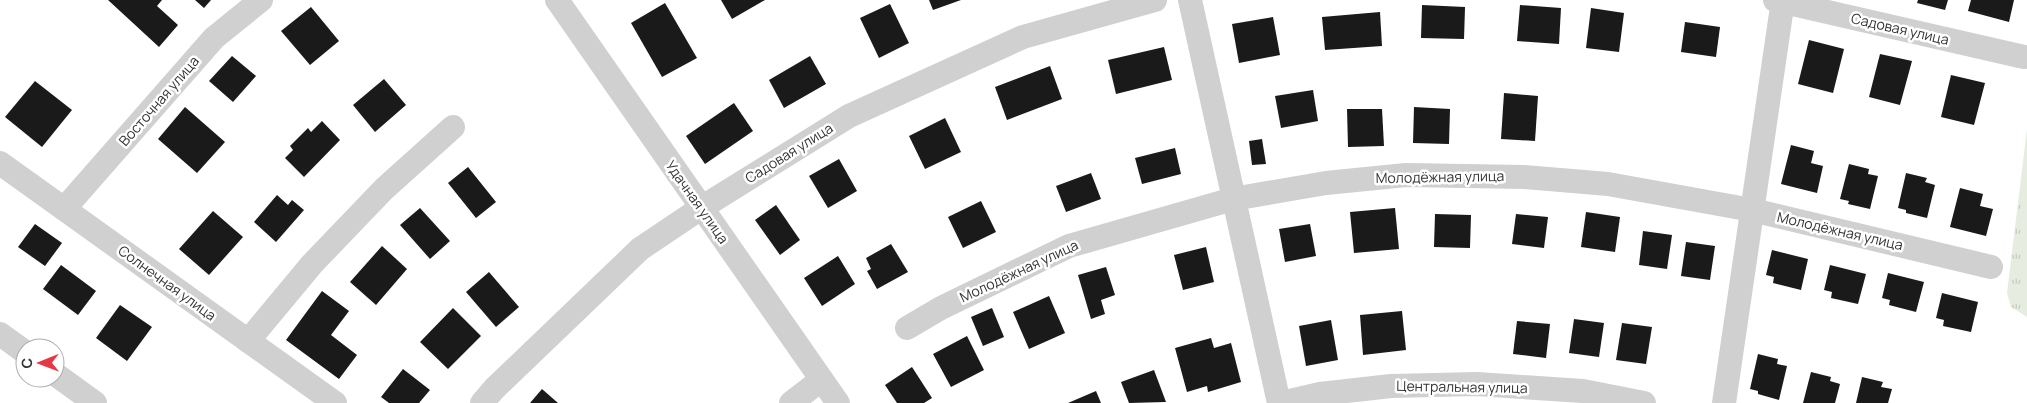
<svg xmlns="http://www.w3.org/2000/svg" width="2027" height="403" font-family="Manrope,sans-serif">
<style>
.grass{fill:url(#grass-tufts)}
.building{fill:#1a1a1a}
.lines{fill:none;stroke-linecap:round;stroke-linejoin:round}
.minor{stroke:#d0d0d0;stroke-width:24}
.labels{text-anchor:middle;stroke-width:5;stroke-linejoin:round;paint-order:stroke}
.street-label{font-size:14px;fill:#333;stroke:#fff}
</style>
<defs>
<pattern id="grass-tufts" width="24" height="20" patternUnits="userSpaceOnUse" patternTransform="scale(1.25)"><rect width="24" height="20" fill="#e6ecdf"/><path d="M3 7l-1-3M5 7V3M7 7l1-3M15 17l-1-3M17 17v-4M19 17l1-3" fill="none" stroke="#c6cbc0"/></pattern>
</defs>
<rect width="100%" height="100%" fill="#fff"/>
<polygon class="grass" points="2027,129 2027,317 2011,307 2007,293"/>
<g class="building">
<polygon points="108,0 162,0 157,6 178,25 159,47"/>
<polygon points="195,0 211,0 204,8"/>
<polygon points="721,0 765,0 732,19"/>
<polygon points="929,0 961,0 933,10"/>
<polygon points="1918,0 1948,0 1945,10 1917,3"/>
<polygon points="1971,0 2014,0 2009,22 1968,11"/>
<polygon points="665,3 697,58 662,77 631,23"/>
<polygon points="890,4 909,43 879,58 860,18"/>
<polygon points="1422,5 1465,7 1464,39 1421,38"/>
<polygon points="1520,5 1561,8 1559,44 1517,41"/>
<polygon points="311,7 339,41 310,65 281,31"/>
<polygon points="1591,8 1624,13 1619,52 1586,48"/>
<polygon points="1380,12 1382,46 1325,50 1322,17"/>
<polygon points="1273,17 1280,55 1239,63 1232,24"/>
<polygon points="1685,22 1720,27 1716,57 1681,52"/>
<polygon points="1809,40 1844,49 1833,93 1798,84"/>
<polygon points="1164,47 1172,80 1116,94 1108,60"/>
<polygon points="1880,54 1912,61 1900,105 1869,97"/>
<polygon points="232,56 256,76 233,102 209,81"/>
<polygon points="810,56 826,84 784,108 769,80"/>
<polygon points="1050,66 1062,99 1007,120 995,87"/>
<polygon points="1951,75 1985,83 1974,125 1941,117"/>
<polygon points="384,79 406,105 375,132 353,105"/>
<polygon points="35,81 72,110 42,147 5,117"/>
<polygon points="1313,90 1318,121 1281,128 1275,96"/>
<polygon points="1504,93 1538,96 1535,141 1501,139"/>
<polygon points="734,103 753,131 705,164 686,136"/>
<polygon points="185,107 225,142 197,173 158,139"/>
<polygon points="1414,107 1450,109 1449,144 1413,143"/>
<polygon points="1347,109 1382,109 1384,146 1348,147"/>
<polygon points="945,118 961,152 925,169 909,136"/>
<polygon points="322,121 340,140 304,177 285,158 293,150 290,146 308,128 311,132"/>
<polygon points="1262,139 1266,164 1252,165 1249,141"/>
<polygon points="1791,145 1814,151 1811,163 1823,166 1817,193 1781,184"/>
<polygon points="1175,148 1181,174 1142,184 1135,158"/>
<polygon points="839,159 857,191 828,208 809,176"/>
<polygon points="1849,164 1869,169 1868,174 1878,176 1870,209 1848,204 1849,201 1840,199"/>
<polygon points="468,167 496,202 476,218 448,183"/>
<polygon points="1091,173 1101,199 1066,212 1056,186"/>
<polygon points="1906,173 1927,178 1925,182 1935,185 1927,218 1906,213 1906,210 1898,208"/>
<polygon points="1960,188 1983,194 1980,206 1993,209 1986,236 1950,227"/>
<polygon points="277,195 288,205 292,200 304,210 276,242 254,222"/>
<polygon points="981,201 996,232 963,248 948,217"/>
<polygon points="776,205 800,240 780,255 755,220"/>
<polygon points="420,208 450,241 430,259 400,225"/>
<polygon points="1395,208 1399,249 1354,253 1350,212"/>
<polygon points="213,211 243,237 209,275 179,249"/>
<polygon points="1586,212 1620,217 1615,252 1581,247"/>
<polygon points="1435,214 1471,215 1470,248 1434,247"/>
<polygon points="1516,214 1548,217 1544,248 1512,244"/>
<polygon points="35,224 62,243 45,266 18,247"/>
<polygon points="1310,224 1316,256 1285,262 1279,229"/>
<polygon points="1643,231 1672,235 1667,269 1639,265"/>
<polygon points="1686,242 1715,246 1710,280 1681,276"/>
<polygon points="891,244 908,272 877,289 867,271 871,269 866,258"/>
<polygon points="382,246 407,269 376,305 350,282"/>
<polygon points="1206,247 1214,282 1183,290 1174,255"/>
<polygon points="1772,250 1808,259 1801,290 1773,283 1774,277 1766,275"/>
<polygon points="838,256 855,284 822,306 804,278"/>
<polygon points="61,265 96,291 78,315 43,289"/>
<polygon points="1830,265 1866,274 1858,304 1831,298 1832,292 1824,290"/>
<polygon points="1106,267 1115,295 1101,300 1105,314 1091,319 1078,275"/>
<polygon points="489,272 519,307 496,327 466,292"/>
<polygon points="1888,273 1924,282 1916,312 1889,305 1890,300 1882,298"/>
<polygon points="322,291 349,311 331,335 357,355 339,379 286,340"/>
<polygon points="1942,293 1978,302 1971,332 1943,326 1944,320 1936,318"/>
<polygon points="1049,296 1065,333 1029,349 1013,312"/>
<polygon points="120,305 152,327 127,361 96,338"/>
<polygon points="453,308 481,336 448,369 420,342"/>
<polygon points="992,308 1004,337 983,346 971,317"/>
<polygon points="1402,311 1406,350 1363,355 1360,315"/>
<polygon points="1574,319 1604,323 1599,357 1569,353"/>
<polygon points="1331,320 1338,360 1306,366 1299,326"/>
<polygon points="1517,321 1550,324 1546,358 1513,354"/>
<polygon points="1622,323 1652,327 1646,364 1616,360"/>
<polygon points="967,336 984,370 951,387 933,354"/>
<polygon points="1211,338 1214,348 1231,343 1241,382 1208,392 1207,386 1187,392 1175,348"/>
<polygon points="1758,354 1778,359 1777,364 1787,366 1779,400 1758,394 1758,391 1750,389"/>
<polygon points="912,367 932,398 924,403 897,403 885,385"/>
<polygon points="403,369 430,390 419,403 389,403 381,397"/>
<polygon points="1154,370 1166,402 1129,403 1121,382"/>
<polygon points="1811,372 1831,377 1830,381 1840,384 1835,403 1803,403"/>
<polygon points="1862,377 1883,382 1881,387 1892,389 1888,403 1856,403"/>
<polygon points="542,389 558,403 530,403"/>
<polygon points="1096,391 1101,403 1068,403"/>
</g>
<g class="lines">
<g class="minor">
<polyline points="557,0 838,403"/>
<polyline points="1190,0 1279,403"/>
<polyline points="1775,0 2024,57"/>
<polyline points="0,163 335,403"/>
<polyline points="64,209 214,38 261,0"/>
<polyline points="907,328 941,308 1069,246 1233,199 1326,183 1406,175 1524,177 1608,184 1752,210 1991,267"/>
<polyline points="0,334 25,352"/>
<polyline points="248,341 312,264 384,189 453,127"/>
<polyline points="55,374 95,403"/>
<polyline points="482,403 494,389 640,249 701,208 849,116 1023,37 1155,0"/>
<polyline points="791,403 821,380"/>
<polyline points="1281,403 1320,394 1391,386 1477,384 1583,391 1644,403"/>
<polyline points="1724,403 1783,0"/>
</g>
</g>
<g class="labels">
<g class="street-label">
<text transform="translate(1900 29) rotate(13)" y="5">Садовая улица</text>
<text transform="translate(159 101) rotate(-49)" y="5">Восточная улица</text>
<text transform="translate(789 153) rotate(-32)" y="5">Садовая улица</text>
<text transform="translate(1440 177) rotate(-1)" y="5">Молодёжная улица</text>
<text transform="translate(697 202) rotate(55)" y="5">Удачная улица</text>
<text transform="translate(1840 231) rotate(13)" y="5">Молодёжная улица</text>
<text transform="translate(1019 271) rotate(-25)" y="5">Молодёжная улица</text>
<text transform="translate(167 283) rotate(36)" y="5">Солнечная улица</text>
<text transform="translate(1462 387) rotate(1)" y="5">Центральная улица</text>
</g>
</g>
<g transform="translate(40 363) rotate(269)"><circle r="24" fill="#ffffff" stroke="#adadad"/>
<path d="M0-4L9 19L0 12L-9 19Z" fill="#e63946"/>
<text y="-8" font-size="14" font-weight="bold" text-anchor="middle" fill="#333333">С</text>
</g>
</svg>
